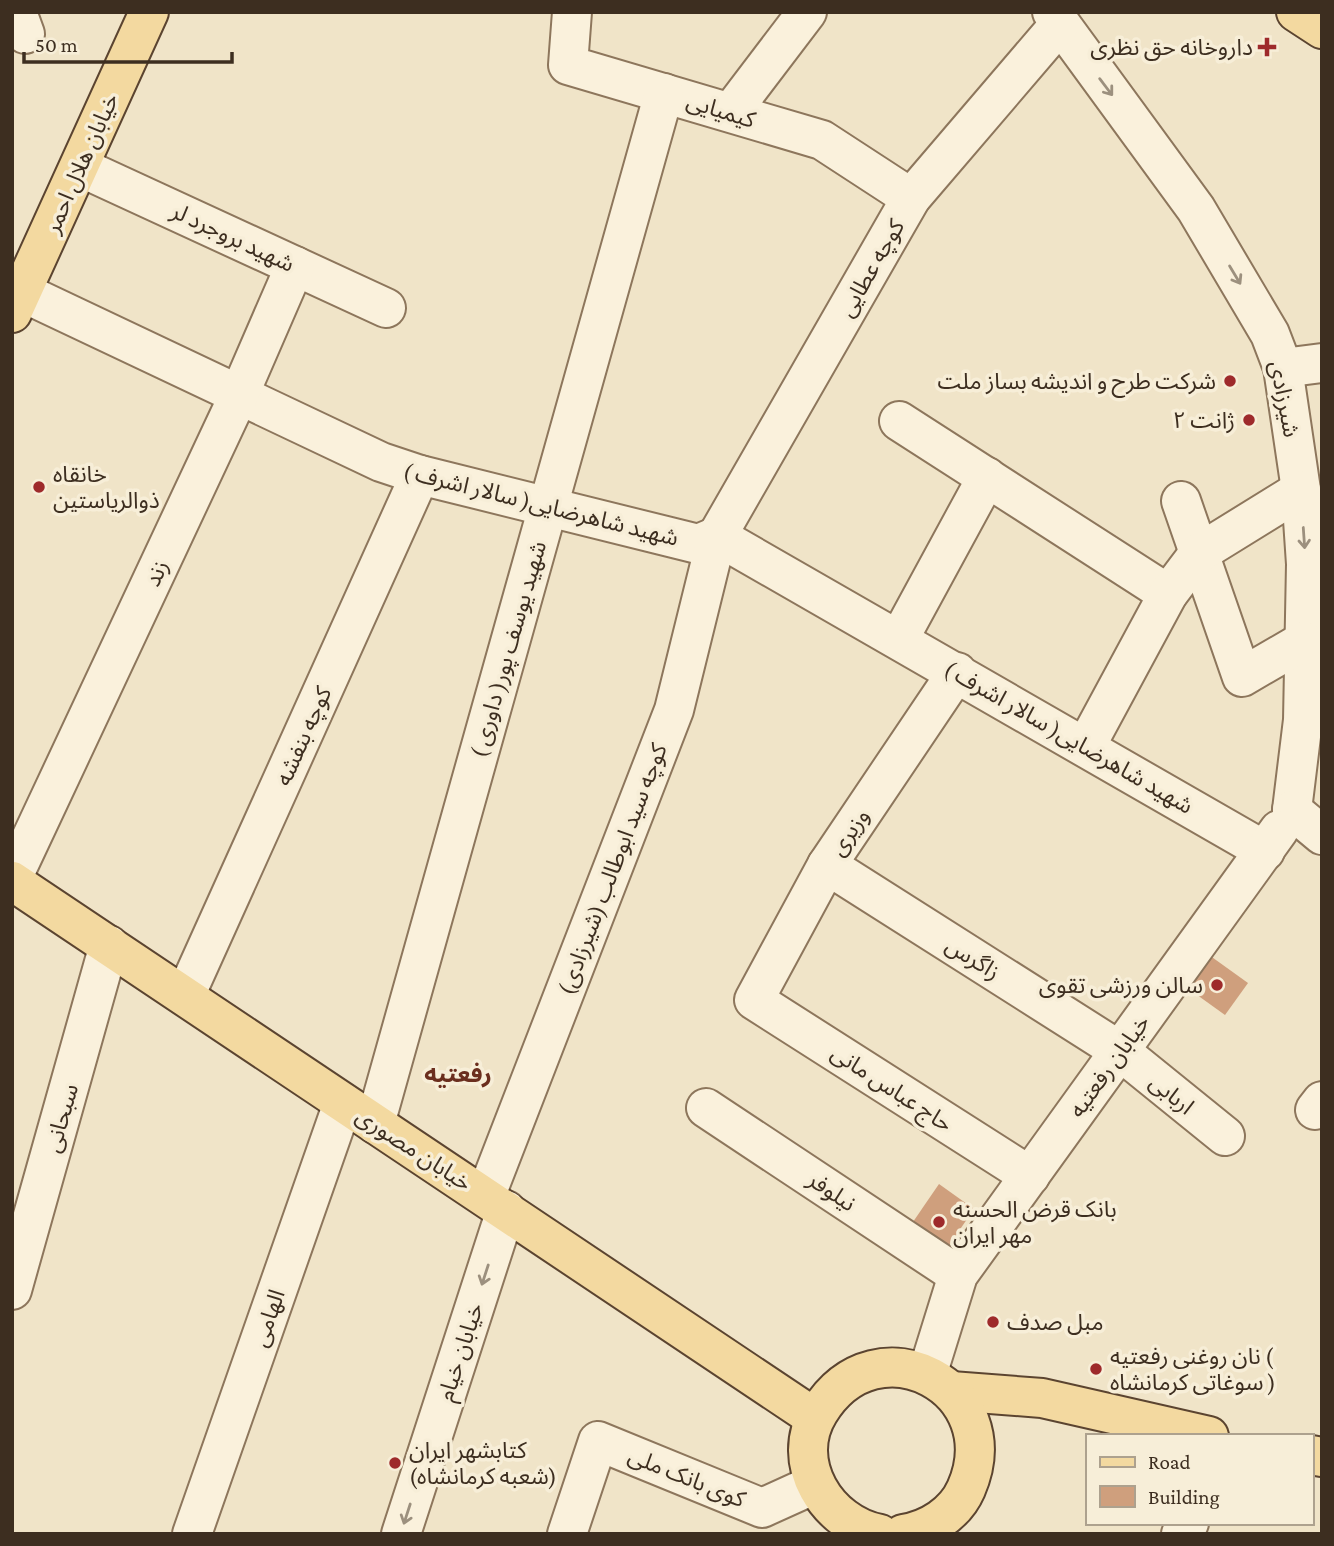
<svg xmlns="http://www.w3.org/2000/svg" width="1334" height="1546" font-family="'Crimson Pro','Noto Sans Arabic',serif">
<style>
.building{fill:#cf9f7d}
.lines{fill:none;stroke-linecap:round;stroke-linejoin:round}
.minor-casing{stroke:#8d765c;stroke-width:42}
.major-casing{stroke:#5b4430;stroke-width:42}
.minor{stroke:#faf1dc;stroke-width:38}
.major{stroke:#f3d9a0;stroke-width:38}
.oneway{stroke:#9c907e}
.poi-dot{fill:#9e2a2b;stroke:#f7eed8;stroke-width:2.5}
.labels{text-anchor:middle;stroke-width:7;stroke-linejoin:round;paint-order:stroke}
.poi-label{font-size:23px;fill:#3d2e20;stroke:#f7eed8;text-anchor:start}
.street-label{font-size:23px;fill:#3d2e20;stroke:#f7eed8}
.neighbourhood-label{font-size:24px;font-weight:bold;fill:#6b2e1e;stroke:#f7eed8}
</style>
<rect width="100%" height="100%" fill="#f0e4c8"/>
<g class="building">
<polygon points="1209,955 1248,983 1225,1015 1186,987"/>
<polygon points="939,1184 974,1209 939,1260 904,1235"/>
</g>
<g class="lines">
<defs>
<g id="minor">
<polyline points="17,12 25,34"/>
<polyline points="572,12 568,65 822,140 911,198"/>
<polyline points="1052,12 1196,209 1270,334 1283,368 1301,490 1306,564 1303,720 1292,810"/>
<polyline points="731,112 807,12"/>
<polyline points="80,167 386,308"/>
<polyline points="22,292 381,462 420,475 698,544 717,536 1265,851"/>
<polyline points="1283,368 1322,363"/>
<polyline points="899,421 1168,594"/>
<polyline points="1181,501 1242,677 1304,641"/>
<polyline points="899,639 987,477"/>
<polyline points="957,672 827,865 754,1000 1030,1176"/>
<polyline points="1086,746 1168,594 1199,553 1301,490"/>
<polyline points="1292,810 1322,835"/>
<polyline points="827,865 1120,1051 1225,1136"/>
<polyline points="12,879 239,395 295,266"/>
<polyline points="185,996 420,475"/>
<polyline points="706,1108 958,1275"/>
<polyline points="1315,1110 1322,1101"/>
<polyline points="375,1124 664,93"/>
<polyline points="486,1195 674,710 717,536 911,198 1059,25"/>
<polyline points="12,1290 109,945"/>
<polyline points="927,1375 958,1275 1279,830"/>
<polyline points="192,1534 343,1103"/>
<polyline points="401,1534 506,1210"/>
<polyline points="567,1534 598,1441 762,1508 815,1484"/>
<polyline points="1181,1534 1189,1523"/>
</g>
<g id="major">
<polyline points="1296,12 1322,29"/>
<polyline points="12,313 149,12"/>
<polyline points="12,881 815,1418"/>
<polyline points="951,1391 1042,1398 1209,1436"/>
<polyline points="1311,1455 1322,1457"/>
<path d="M880,1534C827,1524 788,1462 819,1412C877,1317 1010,1389 966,1489C955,1514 929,1530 903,1534"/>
</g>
</defs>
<use href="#minor" class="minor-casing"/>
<use href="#major" class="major-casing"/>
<use href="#minor" class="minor"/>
<use href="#major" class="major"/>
</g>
<defs><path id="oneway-shaft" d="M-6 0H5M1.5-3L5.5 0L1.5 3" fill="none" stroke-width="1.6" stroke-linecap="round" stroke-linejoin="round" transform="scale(1.75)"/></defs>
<g class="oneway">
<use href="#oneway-shaft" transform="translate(1106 87) rotate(53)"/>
<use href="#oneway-shaft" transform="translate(1235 275) rotate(59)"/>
<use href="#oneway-shaft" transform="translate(1304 538) rotate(86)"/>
<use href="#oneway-shaft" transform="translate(485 1275) rotate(108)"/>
<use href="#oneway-shaft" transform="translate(407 1514) rotate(108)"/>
</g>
<g class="poi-dot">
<path d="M1263.5 36.5h7v7h7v7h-7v7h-7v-7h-7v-7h7z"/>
<circle cx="1230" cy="381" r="7"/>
<circle cx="1249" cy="420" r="7"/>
<circle cx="39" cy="487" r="7"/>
<circle cx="1217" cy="985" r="7"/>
<circle cx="939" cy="1222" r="7"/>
<circle cx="993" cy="1322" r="7"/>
<circle cx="1096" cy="1369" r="7"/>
<circle cx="395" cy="1463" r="7"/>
</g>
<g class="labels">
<g class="poi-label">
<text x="1253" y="55" text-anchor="end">داروخانه حق نظری</text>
<text x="1216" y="389" text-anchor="end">شرکت طرح و اندیشه بساز ملت</text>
<text x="1235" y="428" text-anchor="end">ژانت ۲</text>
<text x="53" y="482">خانقاه<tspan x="53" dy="26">ذوالریاستین</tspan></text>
<text x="1203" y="993" text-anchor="end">سالن ورزشی تقوی</text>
<text x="953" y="1217">بانک قرض الحسنه<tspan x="953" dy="26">مهر ایران</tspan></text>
<text x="1007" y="1330">مبل صدف</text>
<text x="1110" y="1364">نان روغنی رفعتیه (<tspan x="1110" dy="26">سوغاتی کرمانشاه )</tspan></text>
<text x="409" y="1458">کتابشهر ایران<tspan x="409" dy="26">(شعبه کرمانشاه)</tspan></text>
</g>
<g class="street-label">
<text transform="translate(721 110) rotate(17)" y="8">کیمیایی</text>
<text transform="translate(81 163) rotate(-66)" y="8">خیابان هلال احمر</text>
<text transform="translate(233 237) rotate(25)" y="8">شهید بروجرد لر</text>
<text transform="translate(871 268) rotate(-60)" y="8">کوچه عطایی</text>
<text transform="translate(1285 399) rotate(79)" y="8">شیرزادی</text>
<text transform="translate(541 504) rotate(14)" y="8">شهید شاهرضایی( سالار اشرف )</text>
<text transform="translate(156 573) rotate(-65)" y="8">زند</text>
<text transform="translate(508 649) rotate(-74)" y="8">شهید یوسف پور( داوری )</text>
<text transform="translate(303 736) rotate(-66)" y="8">کوچه بنفشه</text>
<text transform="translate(1069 737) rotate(30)" y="8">شهید شاهرضایی( سالار اشرف )</text>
<text transform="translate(849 832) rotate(-56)" y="8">وزیری</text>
<text transform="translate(612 869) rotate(-69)" y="8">کوچه سید ابوطالب (شیرزادی)</text>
<text transform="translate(973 958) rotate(32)" y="8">زاگرس</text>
<text transform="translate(1109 1066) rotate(-54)" y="8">خیابان رفعتیه</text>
<text transform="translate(892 1088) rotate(33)" y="8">حاج عباس مانی</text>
<text transform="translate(1172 1094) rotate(39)" y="8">اربابی</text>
<text transform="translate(61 1118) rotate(-74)" y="8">سبحانی</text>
<text transform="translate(414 1149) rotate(33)" y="8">خیابان مصوری</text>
<text transform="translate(832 1191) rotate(34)" y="8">نیلوفر</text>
<text transform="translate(268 1318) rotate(-71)" y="8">الهامی</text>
<text transform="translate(460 1352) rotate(-72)" y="8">خیابان خیام</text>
<text transform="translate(687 1477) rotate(22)" y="8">کوی بانک ملی</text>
</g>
<g class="neighbourhood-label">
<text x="458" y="1082">رفعتیه</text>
</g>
</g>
<rect width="1334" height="1546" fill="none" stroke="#3d2e20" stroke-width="28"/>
<rect x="1086" y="1434" width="228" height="91" fill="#f7eed8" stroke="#ada18e" stroke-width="2"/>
<rect x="1100" y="1457" width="35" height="10" fill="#f3d9a0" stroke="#ada18e" stroke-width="2"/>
<text x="1148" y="1469" font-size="21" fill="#3d2e20">Road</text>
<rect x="1100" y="1486" width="35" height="21" fill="#cf9f7d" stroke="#ada18e" stroke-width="2"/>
<text x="1148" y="1504" font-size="21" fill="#3d2e20">Building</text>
<path d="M24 52v10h208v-10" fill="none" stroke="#3d2e20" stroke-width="3.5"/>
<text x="35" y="52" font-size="21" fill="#3d2e20" stroke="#f7eed8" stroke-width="5" paint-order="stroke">50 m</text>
</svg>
